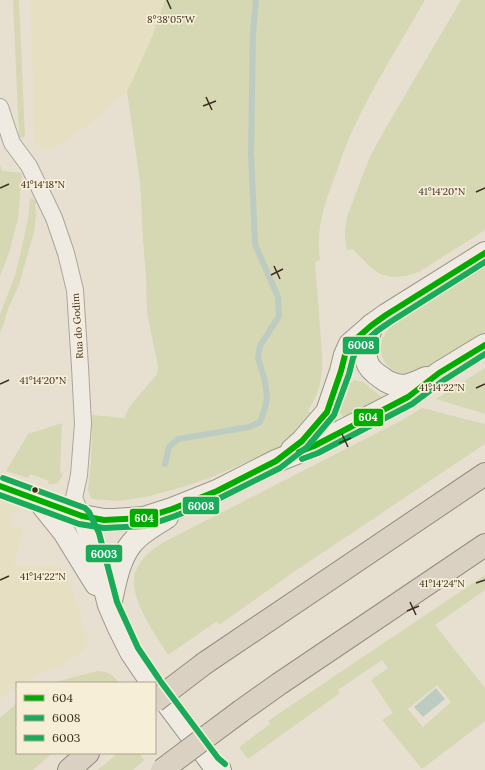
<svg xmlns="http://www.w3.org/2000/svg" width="485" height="770" font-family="Lora,serif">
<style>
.farmland{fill:#e6dfc2}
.green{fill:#d6d7b3;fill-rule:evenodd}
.water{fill:#bcccc2}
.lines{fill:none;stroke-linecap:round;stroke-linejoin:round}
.stream{stroke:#bcccc2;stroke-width:6}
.minor-casing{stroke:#ada599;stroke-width:18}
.secondary-casing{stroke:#9c958a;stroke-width:24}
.motorway-casing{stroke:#928b80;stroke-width:24}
.minor{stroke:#efebe3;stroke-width:16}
.secondary{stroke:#efebe3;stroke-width:22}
.motorway{stroke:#dad1c2;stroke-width:22}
.motorway-bridge-casing{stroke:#928b80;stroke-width:24;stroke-linecap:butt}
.motorway-bridge{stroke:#dad1c2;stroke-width:22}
.bus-1-casing{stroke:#f7eed8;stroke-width:9}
.bus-2-casing{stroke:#f7eed8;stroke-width:9}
.bus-3-casing{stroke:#f7eed8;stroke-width:9}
.bus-1{stroke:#00ac00;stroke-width:6}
.bus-2{stroke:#18ab5a;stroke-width:6}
.bus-3{stroke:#18ab5a;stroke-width:6}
.ticks{fill:none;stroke:#3d2e20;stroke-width:1.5}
.bus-dot{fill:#3d2e20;stroke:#f7eed8;stroke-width:1.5}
.labels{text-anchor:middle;stroke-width:3.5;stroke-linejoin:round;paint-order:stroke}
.street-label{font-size:10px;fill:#3d2e20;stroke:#f7eed8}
.ticks-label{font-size:10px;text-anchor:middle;fill:#3d2e20;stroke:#f7eed8;stroke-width:3.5;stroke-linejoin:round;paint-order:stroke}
.line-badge{stroke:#f7eed8;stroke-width:1.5}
.badge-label{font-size:11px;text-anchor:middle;font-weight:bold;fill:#fff}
</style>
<rect width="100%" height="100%" fill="#e7e0d1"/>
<g class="farmland">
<polygon points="30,0 165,0 152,37 127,92 97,117 83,128 53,149 45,150 41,148 36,144 34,137 33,76"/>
<polygon points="0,500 19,510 9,516 14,527 24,527 13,566 59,566 69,581 76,601 88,641 85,649 60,667 38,673 22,683 17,683 17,686 9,691 0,700"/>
</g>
<g class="green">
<polygon points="13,0 19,0 25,137 19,138"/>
<path d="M165,0H425C399,45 371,89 350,136C345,147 341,159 337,171C326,199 315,229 320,260L315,262L322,354V370L320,384L315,398L308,411L316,415L290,441L265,454L212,477L186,486L146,497L119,501L91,499L88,490L91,462L92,435V415L124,418L130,406L157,374L158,366L147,313L146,276L143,240L140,181L127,92L152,37Z"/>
<polygon points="461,0 485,0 485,230 419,272 406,276 392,277 380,274 370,267 353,249 347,250 345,240 345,232 347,217 360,182 370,157 384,131"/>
<polygon points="0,165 2,171 22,173 18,219 9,253 0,276"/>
<polygon points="30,198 36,200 38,203 35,204 36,216 34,232 19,285 8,309 4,323 0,332 0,315 15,275 20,255 28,219"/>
<path d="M485,267V332C474,339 463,347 451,354C435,364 414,382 393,370C388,367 384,362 382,356C379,344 383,334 391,326Z"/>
<polygon points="485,368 485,414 436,399"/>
<polygon points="355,380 363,382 383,398 346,421 338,410 348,384"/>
<path d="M422,408L485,424V444L295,571L219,625L217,621L168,655C156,636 134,605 134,583C133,565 150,550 164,542L404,419Z"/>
<path d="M62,423L60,472L63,473C61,481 56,486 48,484L49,481L30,474L28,478L6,471L28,434Z"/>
<path d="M485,575V590L435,625L485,688V721L422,769L382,720L393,713L371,680L388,668L382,660L338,690L340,693L248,759L239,747L270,724L268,721L287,708ZM437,685L451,702L423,727L408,709Z"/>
<path d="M98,671C109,672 112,674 119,683H53L74,677Z"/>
<polygon points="17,703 17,753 52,753 33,770 0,770 0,718"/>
<polygon points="118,753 139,753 144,760 133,770 98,770"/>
</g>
<polygon class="water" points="436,688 445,699 423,717 414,707"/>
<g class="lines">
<polyline class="stream" points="165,464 169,447 178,439 249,427 260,422 264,411 267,399 265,381 258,358 260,346 279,316 278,297 255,244 251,153 253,33 256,0"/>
<defs>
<polyline id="minor" points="0,107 12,143 29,166 54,218 66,253 75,290 80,367 83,424 79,475 74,498 82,516"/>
<g id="secondary">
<path d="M372,325C368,337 363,350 367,362C369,369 376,374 382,378C388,383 395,385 402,386C410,386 419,381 426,378"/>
<polyline points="292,450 302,441 327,412 341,371 345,355 350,344 372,325 386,315 485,253"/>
<polyline points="0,486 82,516 104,520 114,520 144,518 172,509 217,491 276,461 314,446 342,431 408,397 439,373 485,345"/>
<polyline points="39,501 64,532 96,584"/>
<polyline points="82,516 91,536 109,605 119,628 131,652 152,683"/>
<path d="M110,605C115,584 118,560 132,543C141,532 155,525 167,517"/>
<polyline points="155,687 212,763 220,770"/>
</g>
<g id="motorway">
<polyline points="205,663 485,474"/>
<polyline points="241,711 279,684 485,545"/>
<polyline points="69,770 88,753"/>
</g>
</defs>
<use href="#minor" class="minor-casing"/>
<use href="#secondary" class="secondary-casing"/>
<use href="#motorway" class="motorway-casing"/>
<use href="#minor" class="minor"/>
<use href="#secondary" class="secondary"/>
<use href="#motorway" class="motorway"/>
<defs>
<g id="motorway-bridge">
<polyline points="155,701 205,663"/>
<polyline points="162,770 198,743 241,711"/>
</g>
</defs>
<use href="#motorway-bridge" class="motorway-bridge-casing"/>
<use href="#motorway-bridge" class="motorway-bridge"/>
<defs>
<g id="bus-1">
<polyline points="299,452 314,446 408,397 439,373 485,345"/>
<polyline points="0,486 82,516 104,520 144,518 172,509 217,491 276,461 302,441 327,412 341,371 345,355 350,344 372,325 386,315 485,253"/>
</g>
<g id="bus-2">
<polyline points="302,459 318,453 412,404 444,380 485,354"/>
<polyline points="0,495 79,524 104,528 146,526 175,516 220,498 280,468 307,447 334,415 349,374 353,358 357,349 377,331 390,322 485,262"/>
</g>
<g id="bus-3">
<polyline points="3,478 85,508 89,512 99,533 117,602 138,648 159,679"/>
<polyline points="161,682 218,758 225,764"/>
</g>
</defs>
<use href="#bus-1" class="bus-1-casing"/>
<use href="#bus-2" class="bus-2-casing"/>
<use href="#bus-3" class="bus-3-casing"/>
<use href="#bus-1" class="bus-1"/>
<use href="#bus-2" class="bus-2"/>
<use href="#bus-3" class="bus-3"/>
</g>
<path class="ticks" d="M167,0L171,9M206,97L212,110M203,106L216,101M0,188L9,184M476,192L485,188M274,266L280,279M271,275L283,269M0,384L9,380M476,388L485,384M342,434L348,447M339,443L351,438M0,580L9,576M476,583L485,580M410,602L416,615M407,611L419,606"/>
<circle class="bus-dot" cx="35" cy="490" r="3.5"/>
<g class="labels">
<g class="street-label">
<text transform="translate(77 326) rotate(-94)" y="4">Rua do Godim</text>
</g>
</g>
<g class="ticks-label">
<text x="171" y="23">8°38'05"W</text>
<text x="43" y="188">41°14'18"N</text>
<text x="442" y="195">41°14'20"N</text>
<text x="43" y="384">41°14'20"N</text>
<text x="442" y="391">41°14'22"N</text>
<text x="43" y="580">41°14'22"N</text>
<text x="442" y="587">41°14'24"N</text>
</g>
<g class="line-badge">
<rect x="342" y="336" width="38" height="19" rx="4" fill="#18ab5a"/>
<rect x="353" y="408" width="31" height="19" rx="4" fill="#00ac00"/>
<rect x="182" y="496" width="38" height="19" rx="4" fill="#18ab5a"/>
<rect x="129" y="508" width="30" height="20" rx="4" fill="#00ac00"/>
<rect x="85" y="544" width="38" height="19" rx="4" fill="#18ab5a"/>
</g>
<g class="badge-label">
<text x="361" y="349">6008</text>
<text x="368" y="421">604</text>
<text x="201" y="510">6008</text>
<text x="144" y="522">604</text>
<text x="104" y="558">6003</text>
</g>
<rect x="16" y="682" width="140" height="72" fill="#f7eed8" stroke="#ada18e"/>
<rect x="24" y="695" width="20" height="6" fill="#00ac00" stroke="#ada18e"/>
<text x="52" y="702" font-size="12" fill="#3d2e20">604</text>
<rect x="24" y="715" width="20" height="6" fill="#18ab5a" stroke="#ada18e"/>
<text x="52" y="722" font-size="12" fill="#3d2e20">6008</text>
<rect x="24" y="735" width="20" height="6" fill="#18ab5a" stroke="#ada18e"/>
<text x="52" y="742" font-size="12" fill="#3d2e20">6003</text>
</svg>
